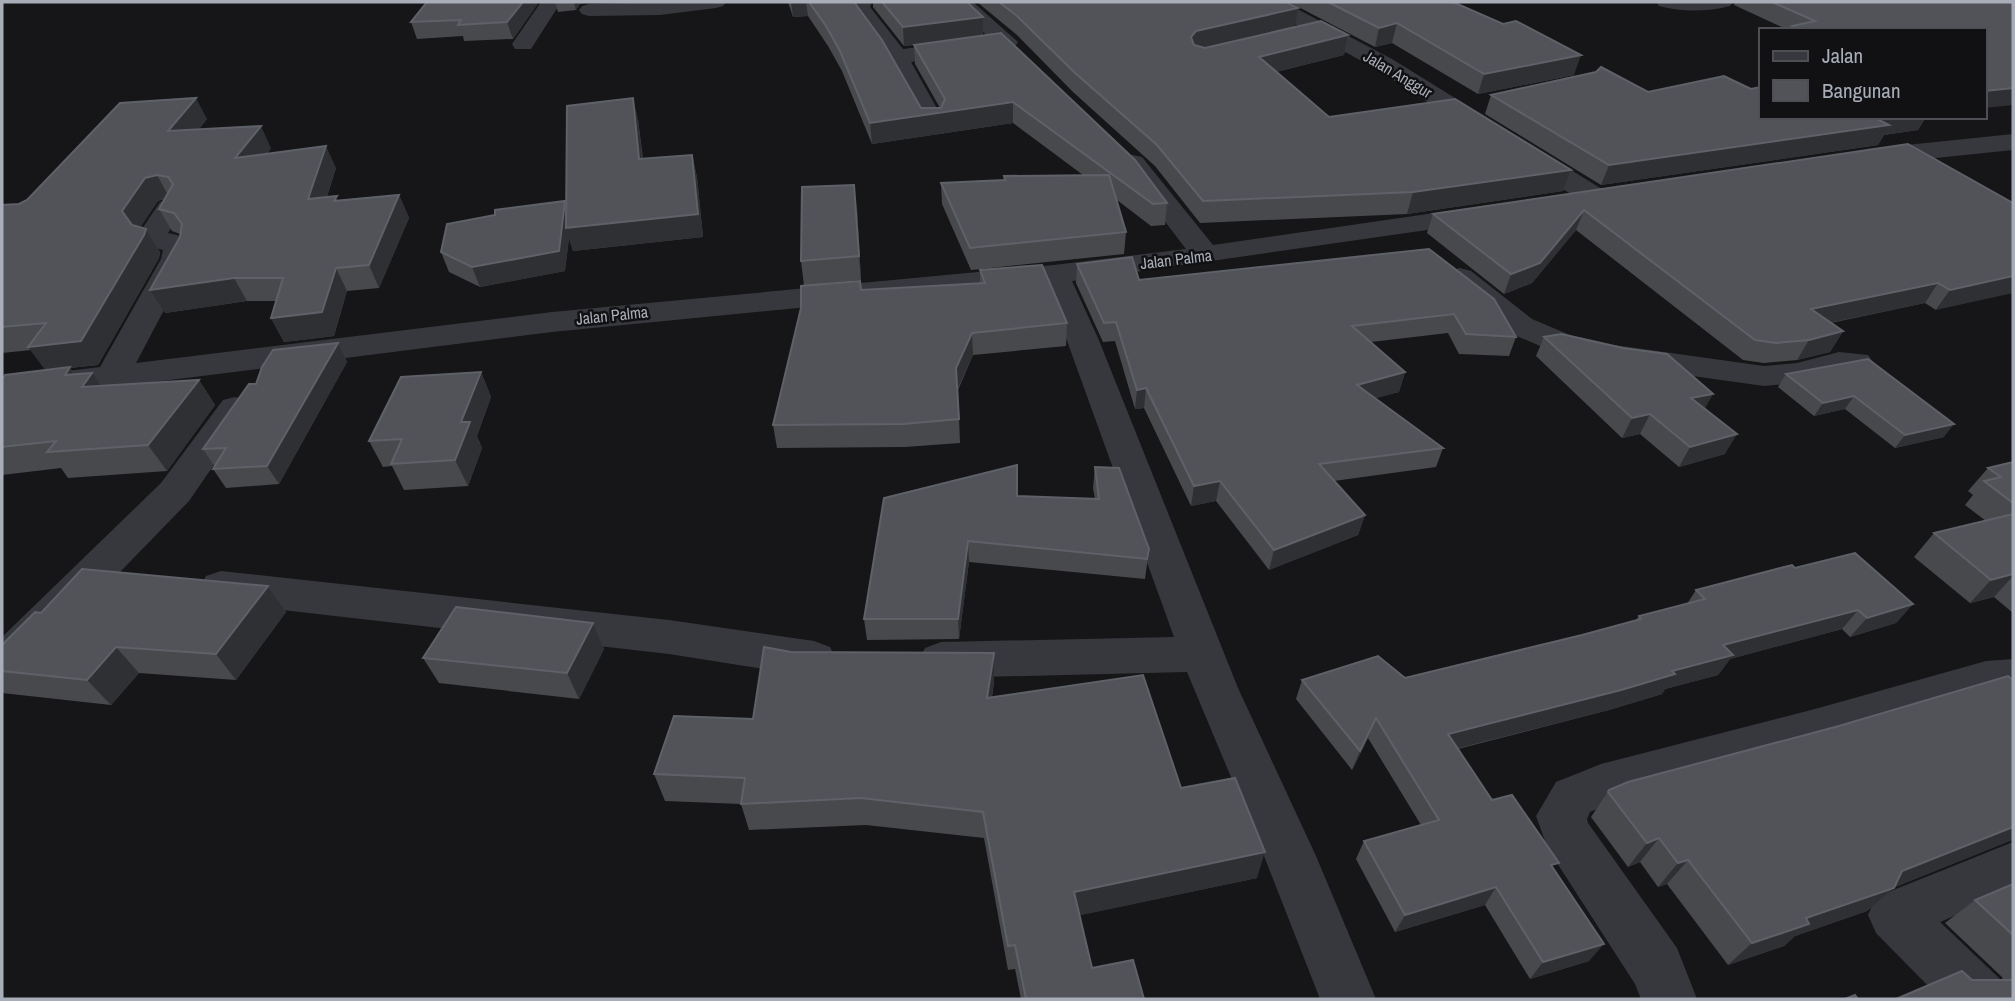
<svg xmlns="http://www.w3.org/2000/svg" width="2015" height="1001" font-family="'Archivo Narrow',sans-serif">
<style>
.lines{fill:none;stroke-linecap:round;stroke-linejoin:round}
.street{fill:#37383d;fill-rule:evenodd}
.wall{fill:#47494d}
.shaded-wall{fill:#2f3033}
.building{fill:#525359;stroke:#5f6168;stroke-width:2}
.labels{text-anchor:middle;stroke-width:5;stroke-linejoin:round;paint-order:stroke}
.far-street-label{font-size:16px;fill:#a8adb8;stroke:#111113}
</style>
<rect width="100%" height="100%" fill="#161618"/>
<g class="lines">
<g class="street">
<polygon points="541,2 561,2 531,49 515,49 512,44"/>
<polygon points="668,2 726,2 723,6 716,8 660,15 589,16 582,14 579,10 582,6 589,4"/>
<polygon points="850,2 872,2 870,7 903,49 965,41 973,43 976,48 973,53 911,62 944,121 941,126 932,128 923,126 886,58 850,8"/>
<polygon points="951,2 973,2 1018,42 1015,47 999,47"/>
<polygon points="1259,2 1284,2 1392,59 1605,191 1609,197 1605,203 1595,205 1585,203 1376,69 1262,6"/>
<path d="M1656,2H1733L1730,6C1707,12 1682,12 1659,6Z"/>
<polygon points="2013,134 2013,150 1868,165 1859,163 1855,157 1859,151 1868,149"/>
<polygon points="1133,155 1142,157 1213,245 1483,206 1493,208 1497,214 1493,220 1483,222 1072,281 1098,338 1238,688 1316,856 1376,999 1320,999 1264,856 1187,672 941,678 925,672 919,660 925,648 941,642 1174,637 1066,338 1043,284 552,332 2,401 2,379 100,367 161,259 163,250 148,246 138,235 160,202 170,200 180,202 184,208 168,233 185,237 193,246 191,259 136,363 552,312 1054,265 1186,249 1120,163 1124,157"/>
<polygon points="1460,268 1471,271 1532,319 1570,335 1614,345 1764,366 1797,363 1839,352 1868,355 1873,362 1868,369 1840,372 1798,383 1764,386 1614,365 1547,349 1510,333 1449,283 1445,277 1449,271"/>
<polygon points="235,397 247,400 253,408 189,501 18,677 2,682 2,637 161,483 223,400"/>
<polygon points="221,571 669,620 814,641 830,647 836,659 830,671 814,677 669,654 221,603 206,598 200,587 206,576"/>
<polygon points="2013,659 2013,695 1986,697 1815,749 1609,804 1590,812 1587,819 1588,823 1677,948 1697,999 1641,999 1635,984 1548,849 1536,816 1556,782 1601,764 1815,709 1986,661"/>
<polygon points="2013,842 2013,891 1940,922 2000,979 2008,999 1941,999 1876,933 1868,915 1876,897"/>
</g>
</g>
<g class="wall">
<polygon points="539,2 513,39 464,41 463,36 417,39 411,22"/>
<polygon points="555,2 587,2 580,4 576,10 558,12"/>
<polygon points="788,2 854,2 921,108 940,108 915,64 914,45 904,46 873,7 873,2 967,2 983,35 1167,203 1165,225 1151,226 1117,200 1126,232 1124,254 971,270 942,204 941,183 1004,180 1004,176 1083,175 1013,123 872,144 842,71 828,46 808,16 793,17"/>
<polygon points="977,2 1286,2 1295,27 1348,35 1344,55 1276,72 1329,117 1571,170 1563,191 1407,214 1200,223 1155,166 1073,92 1017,35"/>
<polygon points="1289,2 1453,2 1574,75 1478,94 1392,43 1375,47"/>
<polygon points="1735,2 2013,2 1985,30 1788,30 1734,5"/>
<polygon points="1648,92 1761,117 1926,117 1918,130 1884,135 1878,145 1601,185 1485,114 1491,95"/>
<polygon points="207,119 199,129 271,148 267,154 336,168 327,197 339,200 399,195 409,218 379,288 347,291 334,336 284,342 271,318 276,301 247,301 165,313 180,234 172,231 159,209 165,199 158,201 140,227 146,229 160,252 159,258 98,365 70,368 75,374 102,386 199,380 215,405 167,471 68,478 61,468 2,475 2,379 46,370 31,350 2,353 2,205 19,204"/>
<polygon points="638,119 643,159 692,155 697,177 703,237 573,251 569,238 565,271 480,287 449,272 441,252 566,205"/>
<polygon points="2013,203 1936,310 1925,303 1831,323 1843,331 1830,352 1797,360 1764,363 1743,360 1576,230 1532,283 1504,294 1427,233 1433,214"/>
<polygon points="857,208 861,280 821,284 861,290 980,283 980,270 1067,323 1066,346 973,355 958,390 960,443 905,447 777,448 773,425 801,308 804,286 801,261"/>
<polygon points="1429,249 1516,337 1509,356 1459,354 1448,333 1371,342 1405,372 1399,392 1375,398 1443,448 1436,467 1334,481 1365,515 1358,535 1269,570 1216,501 1191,506 1144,408 1135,409 1115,341 1103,342 1076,283 1077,264 1139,280"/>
<polygon points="1544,337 1705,409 1725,454 1679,467 1640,434 1622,438 1536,356"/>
<polygon points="338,343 347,362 279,484 226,488 213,469 215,467 203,449 256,384"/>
<polygon points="1868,359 1944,437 1895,448 1845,409 1814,416 1778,387 1786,374"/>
<polygon points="481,372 491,397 477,436 482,448 468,486 404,490 392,466 383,467 369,441"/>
<polygon points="2013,462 2013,613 1994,597 1970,603 1914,557 1934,533 1986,521 1965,505 1973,495 1968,491 1988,468"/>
<polygon points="1095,467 1149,549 1145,579 969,562 959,639 867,640 864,619 1017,496 1095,499 1093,488"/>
<polygon points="1795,568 1913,604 1896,623 1850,637 1842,629 1730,659 1718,675 1665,689 1662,694 1609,710 1458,749 1492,800 1554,870 1589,961 1530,979 1485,905 1395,932 1356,859 1364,841 1421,825 1368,738 1352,770 1296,699 1302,680 1405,678 1582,635 1636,620 1639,616 1687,604 1696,590"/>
<polygon points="268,586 286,612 236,680 139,673 111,705 2,693 2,645 41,613"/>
<polygon points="593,623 604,649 579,699 439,683 423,658"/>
<polygon points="791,652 994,653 994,681 992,697 1181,788 1257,878 1080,915 1092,968 1144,999 1021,999 1015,969 1008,970 984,838 866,825 749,830 741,804 665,801 654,774 753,719"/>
<polygon points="2013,680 2013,840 2012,840 1895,887 1867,911 1795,936 1784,946 1728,965 1667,884 1658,887 1640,862 1628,867 1591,817 1609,790"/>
<polygon points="2013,884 2013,999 1972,980 2003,980 2002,977 1945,923 1975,900"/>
</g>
<g class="shaded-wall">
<polygon points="523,2 539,2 513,39 507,22"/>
<polygon points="574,2 587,2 580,4 576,10"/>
<polygon points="791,2 806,2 808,16 793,17"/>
<polygon points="1298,8 1295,27 1193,50 1191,37 1196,31"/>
<polygon points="983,17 983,36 904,46 903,27"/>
<polygon points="1397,23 1392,43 1375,47 1379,28"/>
<polygon points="1348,35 1344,55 1255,77 1259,57"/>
<polygon points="1581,55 1574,75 1478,94 1484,74"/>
<polygon points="2013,88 2013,105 1985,108 1985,91"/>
<polygon points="196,98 207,119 180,153 168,131"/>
<polygon points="633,98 638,119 645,182 639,159"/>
<polygon points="1013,102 1013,123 872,144 870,123"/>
<polygon points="1884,117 1926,117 1918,130 1884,135 1878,145 1601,185 1609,165"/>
<polygon points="261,126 271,148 246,180 235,158"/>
<polygon points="326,146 336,168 319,221 308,199"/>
<polygon points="692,155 697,177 703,237 573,251 569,238 565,271 480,287 472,267 565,201 571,221"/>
<polygon points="1571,170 1563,191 1407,214 1413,192"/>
<polygon points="157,175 169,197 158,201 136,234 122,211 145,178"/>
<polygon points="854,185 857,208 861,280 859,256"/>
<polygon points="399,195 409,218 379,288 369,265"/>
<polygon points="1584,210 1576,230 1532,283 1504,294 1511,274"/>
<polygon points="146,229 160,252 159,258 98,365 70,368 83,386 92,373 110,398 46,371 28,347"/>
<polygon points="336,268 347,291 334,336 284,342 271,318"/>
<polygon points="2013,276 2013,293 1936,310 1950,290"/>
<polygon points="234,278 247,301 165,313 150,290"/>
<polygon points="1938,283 1925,303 1799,329 1811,309"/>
<polygon points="1843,331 1830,352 1797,360 1809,340"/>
<polygon points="972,333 973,355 957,390 956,368"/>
<polygon points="338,343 347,362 279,484 267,466"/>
<polygon points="481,372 491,397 477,436 482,448 468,486 455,460 461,422"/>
<polygon points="1405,372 1399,392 1352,405 1357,385"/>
<polygon points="199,380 215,405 167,471 148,445"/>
<polygon points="1146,388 1144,408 1135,409 1137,390"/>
<polygon points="1713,394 1702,414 1691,398"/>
<polygon points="1854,396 1845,409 1814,416 1823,403"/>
<polygon points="1650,414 1640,434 1622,438 1632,418"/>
<polygon points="1954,424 1944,437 1895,448 1905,435"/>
<polygon points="1737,434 1725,454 1679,467 1690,447"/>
<polygon points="1220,481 1216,501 1191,506 1194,486"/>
<polygon points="1365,515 1358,535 1269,570 1274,550"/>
<polygon points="968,541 969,562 959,639 958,619"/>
<polygon points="2013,574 2013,576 1994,597 1970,603 1991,580"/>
<polygon points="268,586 286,612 236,680 216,654"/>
<polygon points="1913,604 1896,623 1850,637 1867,618"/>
<polygon points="1858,610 1842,629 1730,659 1718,675 1665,689 1662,694 1609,710 1439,753 1448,734 1672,671 1723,645"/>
<polygon points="593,623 604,649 579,699 567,673"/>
<polygon points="116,647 139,673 111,705 87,680"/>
<polygon points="994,653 994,681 987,726 987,698"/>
<polygon points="1376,718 1368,738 1352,770 1360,751"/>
<polygon points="2013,827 2013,839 2012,840 1875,895 1902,871"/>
<polygon points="1659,838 1640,862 1628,867 1647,843"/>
<polygon points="1265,852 1257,878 1072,917 1074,892"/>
<polygon points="1688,860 1667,884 1658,887 1678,863"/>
<polygon points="1496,887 1485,905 1395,932 1405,915"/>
<polygon points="1894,888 1867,911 1795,936 1784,946 1728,965 1752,943 1806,918"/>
<polygon points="1604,944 1589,961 1530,979 1543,962"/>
</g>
<g class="building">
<polygon points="427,2 523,2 507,22 458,25 461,20 411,22"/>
<polygon points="809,2 854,2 882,40 921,108 941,108 945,99 914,45 1001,33 1135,160 1167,203 1153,204 1013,102 870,123 840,51 826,26"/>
<polygon points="882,2 967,2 983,17 903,27"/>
<polygon points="999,2 1286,2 1298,8 1196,31 1191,37 1194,45 1205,48 1321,21 1348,35 1259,57 1329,117 1455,99 1571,170 1413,192 1203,201 1157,145 1074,72 1017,16"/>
<polygon points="1328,2 1453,2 1503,24 1516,21 1581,55 1484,74 1397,23 1379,28"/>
<polygon points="1772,2 2013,2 2013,88 1985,91 1985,30 1801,30 1792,26 1815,21"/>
<polygon points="1601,67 1648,92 1724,76 1751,89 1761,87 1761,117 1884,117 1875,118 1889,125 1609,165 1491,95 1596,72"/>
<polygon points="196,98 168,131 261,126 235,158 326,146 308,199 337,196 334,201 399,195 369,265 336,268 322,312 271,318 283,278 234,278 150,290 180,237 182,224 174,213 159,209 173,184 168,177 157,175 145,178 122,211 132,225 146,229 144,235 81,341 28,347 46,323 2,327 2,205 19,204 27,200 120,103"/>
<polygon points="633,98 639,159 692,155 698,214 566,228 567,106"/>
<polygon points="1908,144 2013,203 2013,276 1950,290 1938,283 1811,309 1843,331 1809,340 1776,343 1755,340 1584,210 1540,263 1511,274 1433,214"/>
<polygon points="1109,175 1126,232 970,248 941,183 1005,180 1004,176"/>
<polygon points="854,185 859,256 801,261 802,187"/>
<polygon points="565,201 559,251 472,267 441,252 447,224 495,215 495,210"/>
<polygon points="1429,249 1494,299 1516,337 1466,334 1454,314 1352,326 1405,372 1357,385 1443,448 1319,464 1365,515 1274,550 1220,481 1194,486 1146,388 1137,390 1116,322 1104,323 1077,264 1132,257 1139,280"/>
<polygon points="1042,265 1067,323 972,333 956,368 959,419 903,424 773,425 801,308 801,286 860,281 861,290 985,283 980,270"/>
<polygon points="1561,334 1623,348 1667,354 1713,394 1691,398 1737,434 1690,447 1650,414 1632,418 1544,337"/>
<polygon points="338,343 267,466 213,469 226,448 203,449 249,384 256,384 262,367 273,350"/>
<polygon points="1868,359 1954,424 1905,435 1854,396 1823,403 1786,374"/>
<polygon points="70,367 65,375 92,373 82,387 199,380 148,445 47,452 56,441 2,447 2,379 5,375"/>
<polygon points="481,372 461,422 470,422 455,460 391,464 402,439 369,441 401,377"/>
<polygon points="2013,462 2013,503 1984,481 2001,477 1988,468"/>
<polygon points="1017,465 1017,496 1099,499 1095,467 1119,468 1149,549 1147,559 968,541 958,619 864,619 884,498"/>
<polygon points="2013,514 2013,574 1991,580 1934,533"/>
<polygon points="1855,553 1913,604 1867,618 1858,610 1723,645 1733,655 1672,671 1675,674 1621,690 1448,734 1492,800 1512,795 1559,863 1551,865 1604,944 1543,962 1496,887 1405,915 1364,841 1439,820 1376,718 1360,751 1302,680 1378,656 1405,678 1582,635 1641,619 1639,616 1705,599 1696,590 1792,565 1795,568"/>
<polygon points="82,569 268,586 216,654 116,647 87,680 2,671 2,645 35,612 41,613"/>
<polygon points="456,607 593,623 567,673 423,658"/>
<polygon points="764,647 791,652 994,653 987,698 1143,675 1181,788 1235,778 1265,852 1074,892 1092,968 1133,960 1144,999 1026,999 1015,945 1008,946 983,812 861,798 741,804 745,778 654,774 674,716 753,719"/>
<polygon points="2008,676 2013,680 2013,827 1902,871 1894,888 1806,918 1809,924 1752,943 1688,860 1678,863 1659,838 1647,843 1608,792 1609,790 1628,782 1839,726"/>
<polygon points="2013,884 2013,935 1975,900"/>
<polygon points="1962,971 1972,980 2013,980 2013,999 1896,999"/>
<polygon points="1855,995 1858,999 1845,999"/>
</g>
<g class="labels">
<g class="far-street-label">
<text transform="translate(1398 74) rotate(31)" y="6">Jalan Anggur</text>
<text transform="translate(1176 259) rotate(-7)" y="6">Jalan Palma</text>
<text transform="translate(612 315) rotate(-6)" y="6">Jalan Palma</text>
</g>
</g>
<rect width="2015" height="1001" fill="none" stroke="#a8adb8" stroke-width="7"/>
<rect x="1759" y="28" width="228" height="91" fill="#111113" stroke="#4d4f55" stroke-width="2"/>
<rect x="1773" y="51" width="35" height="10" fill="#37383d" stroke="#4d4f55" stroke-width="2"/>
<text x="1822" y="63" font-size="21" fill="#a8adb8">Jalan</text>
<rect x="1773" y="80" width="35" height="21" fill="#525359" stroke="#4d4f55" stroke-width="2"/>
<text x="1822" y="98" font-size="21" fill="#a8adb8">Bangunan</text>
</svg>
